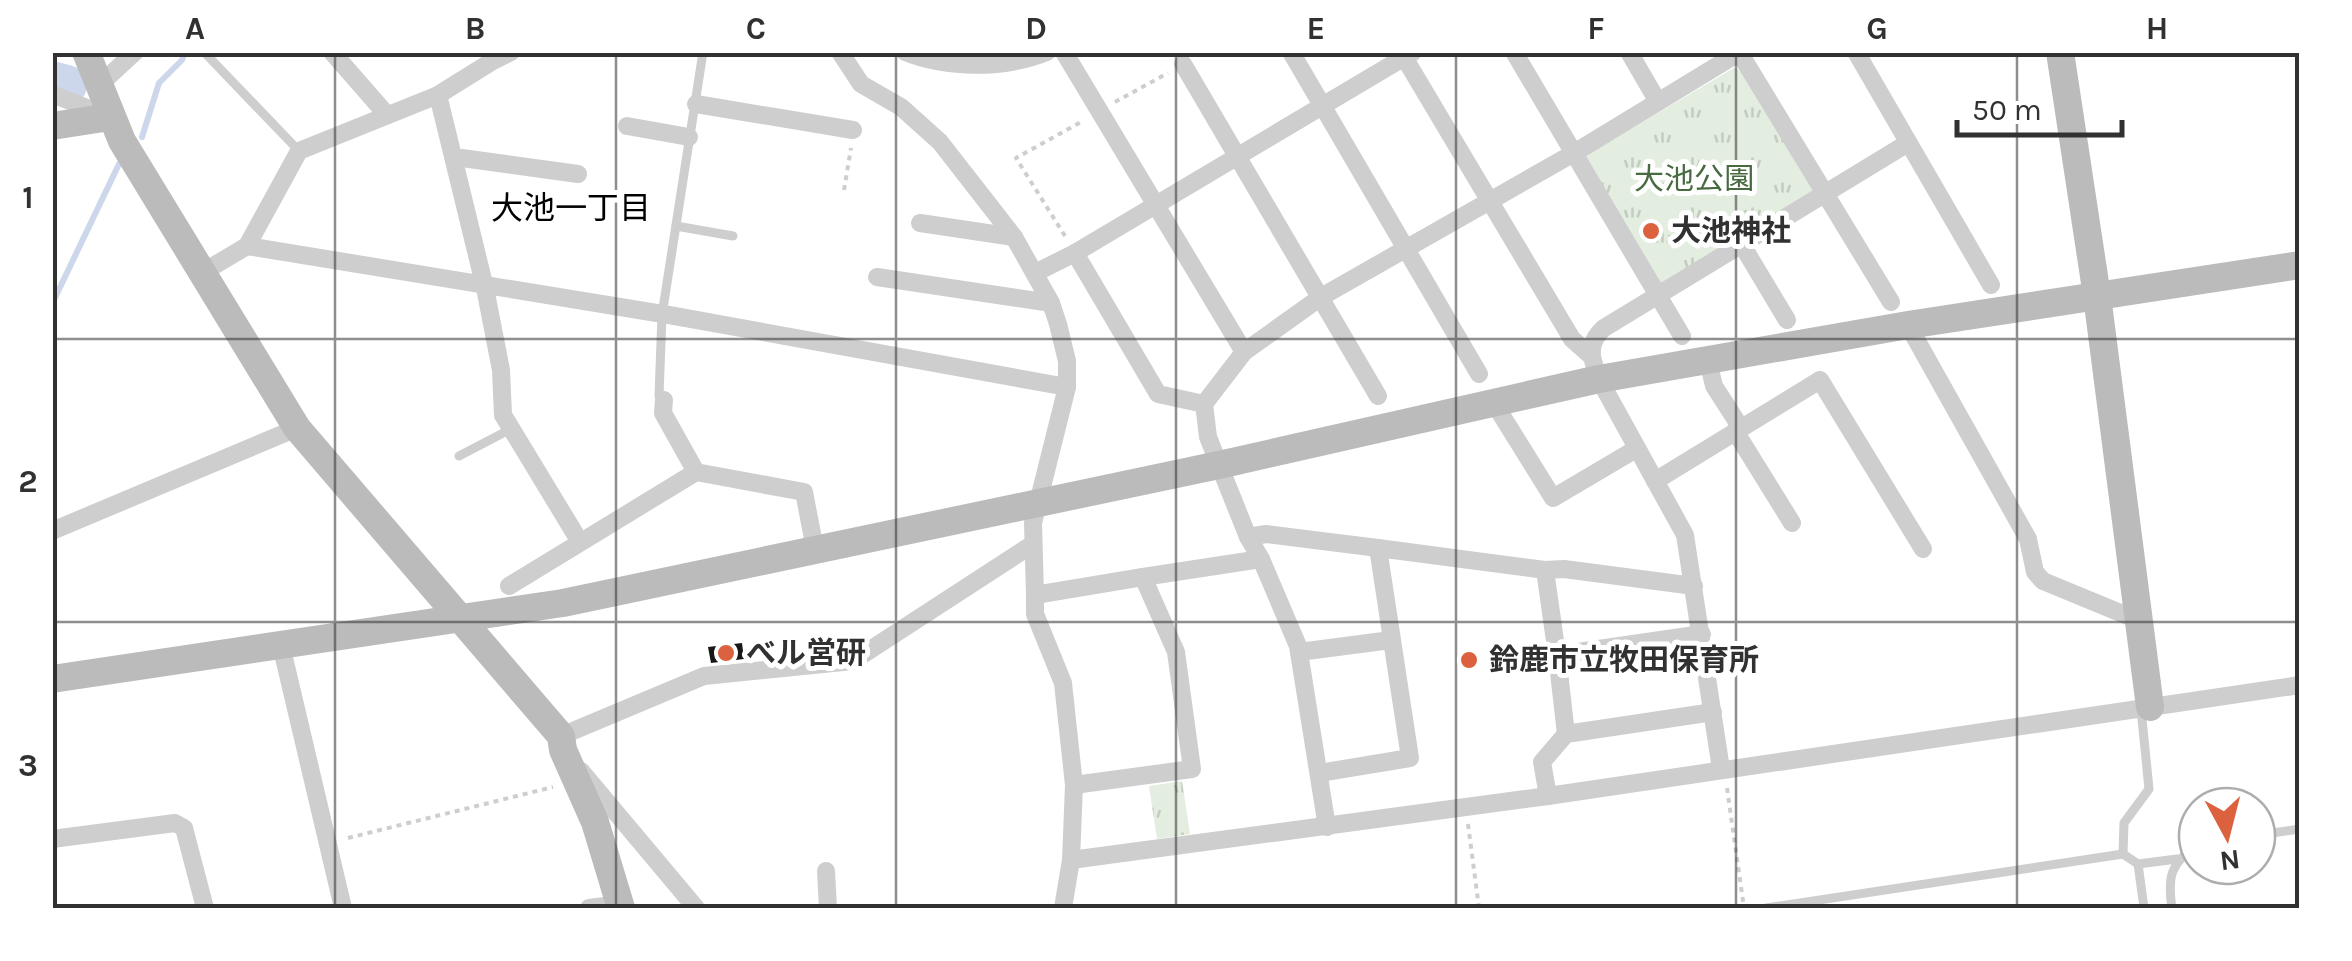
<svg xmlns="http://www.w3.org/2000/svg" width="2352" height="961" font-family="Karla,'Noto Sans JP',sans-serif">
<style>
.grass{fill:url(#grass-tufts)}
.lines{fill:none;stroke-linecap:round;stroke-linejoin:round}
.stream{stroke:#cdd7eb;stroke-width:6}
.river{stroke:#cdd7eb;stroke-width:40}
.building{fill:#181818}
.path{stroke:#cecece;stroke-width:4;stroke-dasharray:5 5;stroke-linecap:butt}
.lane{stroke:#cecece;stroke-width:9}
.street{stroke:#cecece;stroke-width:18}
.secondary{stroke:#bbb;stroke-width:28}
.grid{fill:none;stroke:#313131;stroke-width:2.5;stroke-opacity:0.55}
.poi-dot{fill:#dc613e;stroke:#fff;stroke-width:4}
.labels{text-anchor:middle;stroke-width:10;stroke-linejoin:round;paint-order:stroke}
.park-label{font-size:30px;fill:#476a40;stroke:#fff}
.poi-label{font-size:30px;font-weight:bold;fill:#313131;stroke:#fff;text-anchor:start}
.neighbourhood-label{font-size:32px;fill:#000;stroke:#fff}
.neatline{fill:none;stroke:#313131;stroke-width:4}
.grid-label{font-size:32px;text-anchor:middle;font-weight:bold;fill:#313131}
</style>
<defs>
<pattern id="grass-tufts" width="24" height="20" patternUnits="userSpaceOnUse" patternTransform="scale(2.5)"><rect width="24" height="20" fill="#e3ede0"/><path d="M3 7l-1-3M5 7V3M7 7l1-3M15 17l-1-3M17 17v-4M19 17l1-3" fill="none" stroke="#c3ccc1"/></pattern>
</defs>
<rect width="100%" height="100%" fill="#fff"/>
<g class="grass">
<polygon points="1734,68 1744,72 1815,185 1814,193 1663,286 1656,281 1583,157"/>
<polygon points="1182,781 1190,834 1157,839 1149,786"/>
</g>
<g class="lines">
<g class="stream">
<polyline points="142,137 159,83 182,60 185,52"/>
<polyline points="52,304 119,164"/>
</g>
<polyline class="river" points="52,81 67,85"/>
</g>
<polygon class="building" points="742,643 744,659 711,663 708,647"/>
<g class="lines">
<g class="path">
<polyline points="1115,102 1168,73"/>
<polyline points="844,190 851,148"/>
<polyline points="1065,236 1016,158 1081,122"/>
<polyline points="1727,788 1744,908"/>
<polyline points="1468,824 1479,908"/>
<polyline points="348,838 553,787"/>
</g>
<g class="lane">
<polyline points="204,52 299,151"/>
<polyline points="676,226 733,236"/>
<polyline points="664,399 659,396 662,315 703,52"/>
<polyline points="459,456 511,429"/>
<polyline points="2257,835 2300,829"/>
<polyline points="2123,854 2124,823 2149,789 2141,709"/>
<polyline points="2138,864 2144,908"/>
<polyline points="1766,908 2123,854 2138,864 2177,859"/>
<path d="M2172,908C2167,876 2171,864 2197,844"/>
</g>
<g class="street">
<polyline points="332,52 387,115"/>
<polyline points="840,52 861,84 901,107 940,142 1014,237 1051,303 1058,324 1067,361 1067,387 1033,523 1035,595 1143,577"/>
<path d="M905,52C947,69 1005,69 1047,52"/>
<polyline points="1064,52 1244,352"/>
<polyline points="1291,52 1479,374"/>
<polyline points="1401,52 1572,339 1590,355"/>
<polyline points="1514,52 1682,336"/>
<polyline points="1629,52 1658,102"/>
<polyline points="1739,52 1891,302"/>
<polyline points="1856,52 1991,285"/>
<polyline points="1183,64 1378,396"/>
<polyline points="97,87 135,52"/>
<polyline points="52,94 105,115"/>
<polyline points="438,95 485,288 501,370 503,415 580,542"/>
<polyline points="696,104 853,130"/>
<polyline points="627,126 689,137"/>
<polyline points="454,160 462,158 578,174"/>
<polyline points="920,223 1014,237"/>
<polyline points="1742,245 1787,320"/>
<polyline points="247,246 669,315 1067,387"/>
<polyline points="1075,253 1158,394 1204,404"/>
<polyline points="1035,273 1075,253 1413,52"/>
<polyline points="200,274 247,246 299,151 438,95 491,62 511,52"/>
<polyline points="877,277 1051,303"/>
<polyline points="1908,325 2028,539 2035,572 2043,581 2140,621"/>
<polyline points="1708,361 1714,386 1741,428"/>
<polyline points="664,400 663,413 696,472 804,492 815,549"/>
<polyline points="1494,403 1553,498 1636,449"/>
<polyline points="1735,431 1792,523"/>
<polyline points="1655,481 1820,380 1923,549"/>
<polyline points="52,531 297,428"/>
<polyline points="1248,537 1266,534 1378,548"/>
<polyline points="509,586 696,472"/>
<polyline points="1035,595 1035,614 1063,683 1074,785"/>
<polyline points="281,645 343,908"/>
<polyline points="1299,652 1391,640"/>
<polyline points="1557,655 1545,570 1564,569 1694,586"/>
<polyline points="1566,734 1557,655 1702,634"/>
<polyline points="561,736 704,676 853,661 1033,544"/>
<path d="M1721,769L1685,535L1599,379C1591,358 1586,344 1604,328L1908,143"/>
<polyline points="581,771 696,908"/>
<polyline points="1319,773 1410,758 1378,548 1545,570"/>
<polyline points="1548,796 1542,762 1566,734 1713,712"/>
<polyline points="1327,827 1298,646 1261,559 1248,537 1208,437 1204,404 1244,352 1321,297 1574,153 1740,52"/>
<polyline points="52,839 175,823 184,828 205,908"/>
<polyline points="1071,860 1074,785 1192,769 1176,652 1143,577 1261,559"/>
<polyline points="826,871 828,908"/>
<polyline points="589,908 620,904"/>
<polyline points="1063,908 1071,860 1548,796 2300,685"/>
</g>
<g class="secondary">
<polyline points="86,52 122,141 297,428 561,736 563,750 595,822 621,908"/>
<polyline points="2060,52 2097,296 2150,707"/>
<polyline points="52,126 110,117"/>
<polyline points="52,679 563,603 1219,465 1599,379 1908,325 2300,265"/>
</g>
</g>
<path class="grid" d="M335,52V908M616,52V908M896,52V908M1176,52V908M1456,52V908M1736,52V908M2017,52V908M52,339H2300M52,622H2300"/>
<g class="poi-dot">
<circle cx="1651" cy="231" r="10"/>
<circle cx="726" cy="653" r="10"/>
<circle cx="1469" cy="660" r="10"/>
</g>
<g class="labels">
<g class="park-label">
<text x="1694" y="189">大池公園</text>
</g>
<g class="poi-label">
<text x="1671" y="241">大池神社</text>
<text x="746" y="663">べル営研</text>
<text x="1489" y="670">鈴鹿市立牧田保育所</text>
</g>
<g class="neighbourhood-label">
<text x="571" y="219">大池一丁目</text>
</g>
</g>
<rect width="2352" height="961" fill="none" stroke="#ffffff" stroke-width="110"/>
<g transform="translate(2227 836) rotate(173)"><circle r="48" fill="#ffffff" stroke="#adadad" stroke-width="2.5"/>
<path d="M0-8L18 38L0 25L-18 38Z" fill="#dc613e"/>
<text y="-15" font-size="28" font-weight="bold" text-anchor="middle" fill="#313131">N</text>
</g>
<path d="M1957 120v15h165v-15" fill="none" stroke="#313131" stroke-width="5"/>
<text x="1972" y="120" font-size="30" fill="#313131" stroke="#ffffff" stroke-width="8" paint-order="stroke">50 m</text>
<rect x="55" y="55" width="2242" height="851" class="neatline"/>
<g class="grid-label">
<text x="195" y="39">A</text>
<text x="475" y="39">B</text>
<text x="756" y="39">C</text>
<text x="1036" y="39">D</text>
<text x="1316" y="39">E</text>
<text x="1596" y="39">F</text>
<text x="1877" y="39">G</text>
<text x="2157" y="39">H</text>
<text x="28" y="208">1</text>
<text x="28" y="492">2</text>
<text x="28" y="776">3</text>
</g>
</svg>
